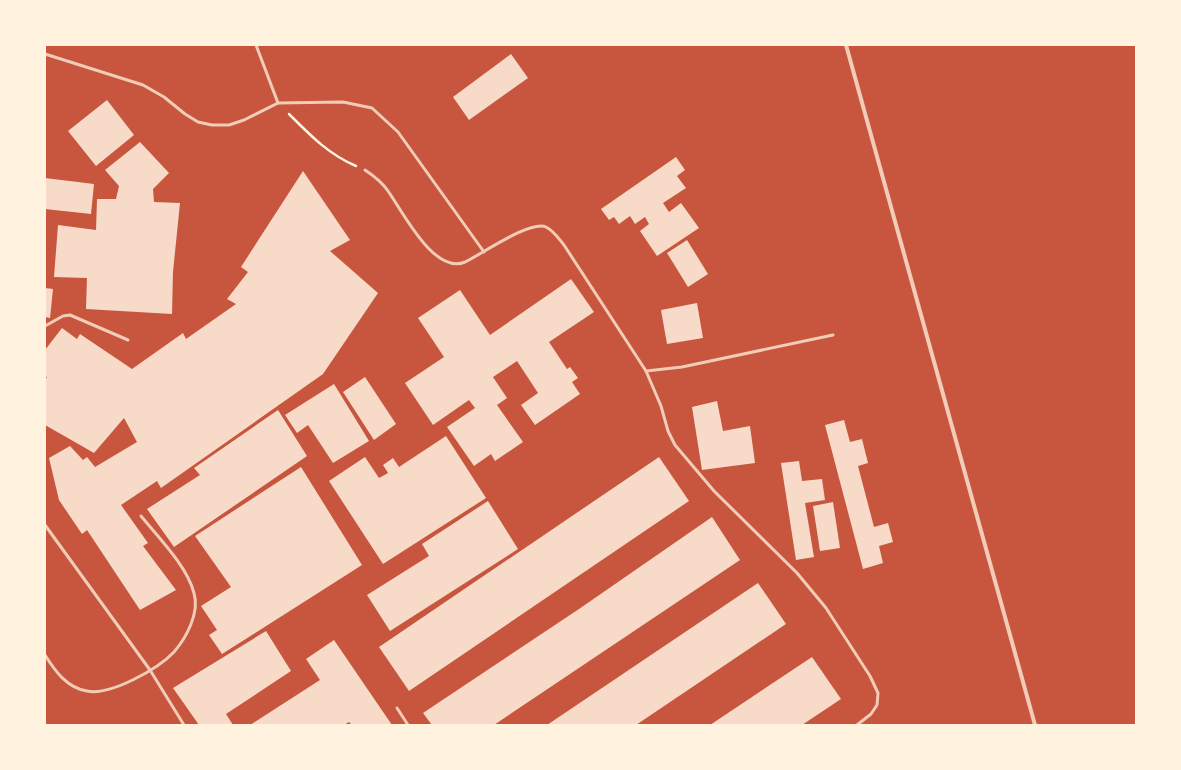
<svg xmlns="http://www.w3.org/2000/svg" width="1181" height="770" font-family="'Fira Sans',sans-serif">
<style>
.building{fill:#f7dbc8}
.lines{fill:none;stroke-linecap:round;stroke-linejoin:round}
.path{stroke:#fff3e0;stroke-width:2.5}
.service{stroke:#f1ccb7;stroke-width:3}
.minor{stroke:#f1ccb7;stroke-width:4}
</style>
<rect width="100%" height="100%" fill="#c8553d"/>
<g class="building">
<polygon points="511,54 528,78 469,120 453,97"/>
<polygon points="107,100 134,135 96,166 68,131"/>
<polygon points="140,142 169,173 153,189 154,202 180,203 173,272 172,314 86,309 87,278 54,277 58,225 96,230 97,199 116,199 119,186 105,170"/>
<polygon points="676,157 685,170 677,176 686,188 663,203 669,212 681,203 699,228 657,256 640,231 649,224 645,217 635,224 630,216 619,224 614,217 609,220 601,209"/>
<polygon points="303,171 350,240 330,251 378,293 323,374 161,488 157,481 121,505 148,543 143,546 176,590 140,610 87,530 82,534 59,500 49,458 70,446 83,460 87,457 95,467 137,442 124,418 94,453 45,425 45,380 47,377 45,376 45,350 62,328 77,339 80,334 132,369 183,333 186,339 236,304 227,299 248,272 241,267"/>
<polygon points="45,178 94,184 91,214 45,209"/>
<polygon points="687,240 708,274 688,287 667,253"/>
<polygon points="571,279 594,312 549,342 567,369 570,367 578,378 572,382 580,394 535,425 521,405 538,393 517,361 493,377 507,398 497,405 523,442 495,461 491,454 474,466 447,427 475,408 469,400 433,425 405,383 444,357 418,318 460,290 490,335"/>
<polygon points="45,288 53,289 50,318 45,317"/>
<polygon points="697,303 703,338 667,344 661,310"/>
<polygon points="365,377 396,424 374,440 343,392"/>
<polygon points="334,384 369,441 333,463 308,425 297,433 285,415"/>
<polygon points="717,401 723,431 750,426 755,463 702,470 692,407"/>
<polygon points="278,410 307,456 174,547 147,509 200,475 194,468"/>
<polygon points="844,420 850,442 862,439 868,463 858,466 874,527 888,523 893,542 879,546 883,563 863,569 825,425"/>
<polygon points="446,436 486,498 383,564 329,481 365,457 379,478 388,473 383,465 393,458 399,467"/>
<polygon points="659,457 689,501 409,691 379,647"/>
<polygon points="799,461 802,481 822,479 825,500 805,503 814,557 796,560 781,463"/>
<polygon points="301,467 362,565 222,654 209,635 217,630 201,606 231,587 195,536"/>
<polygon points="488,501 518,549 390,631 367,595 429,556 422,544"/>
<polygon points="833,502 840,548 820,551 813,506"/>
<polygon points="712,517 740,560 494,725 432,725 423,713 579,609"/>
<polygon points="758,583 786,624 636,725 547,725"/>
<polygon points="266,631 291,671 226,714 233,725 199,725 173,688"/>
<polygon points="334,640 392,725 352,725 349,722 344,725 250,725 320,680 306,659"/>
<polygon points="812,657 841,699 802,725 710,725"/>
</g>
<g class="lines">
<path class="path" d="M289,114C310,135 328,154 356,166"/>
<g class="service">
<polyline points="256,45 278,103"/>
<polyline points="45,54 143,85 164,97 185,114 198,122 212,125 229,125 244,120 278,103 343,102 372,108 398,132 484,252"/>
<path d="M365,170C374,176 382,182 388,191C403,212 434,275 465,262C482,254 530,220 546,227C554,231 559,239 564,245L646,371L682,367L833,335"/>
<polyline points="45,326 63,316 70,315 128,340"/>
<polyline points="646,371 661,406 668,431 675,445 714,491 797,573 826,608 870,676 878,693 877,705 871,714 857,725"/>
<polyline points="45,525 150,670 184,725"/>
<path d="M45,655C55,671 67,688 87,691C110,696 158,669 174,652C186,638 200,613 194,593C187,566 159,538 141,516"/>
<polyline points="397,708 408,725"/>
</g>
<polyline class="minor" points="846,45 1035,725"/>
</g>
<rect width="1181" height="770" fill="none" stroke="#fff3e0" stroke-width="92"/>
</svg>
